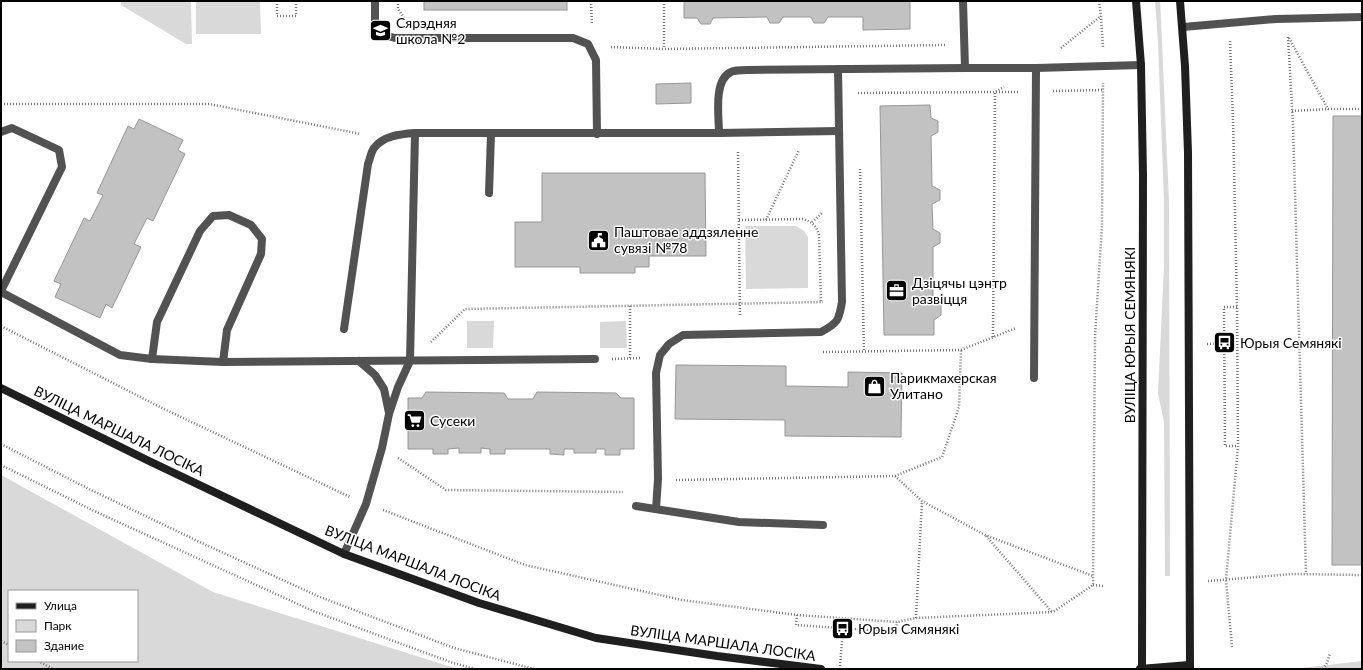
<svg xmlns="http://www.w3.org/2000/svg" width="1363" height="670" font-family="Lato,sans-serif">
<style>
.green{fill:#d9d9d9;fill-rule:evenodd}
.building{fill:#c2c2c2;stroke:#969696}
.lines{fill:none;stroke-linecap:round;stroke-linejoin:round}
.path{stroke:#747474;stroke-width:2.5;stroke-dasharray:1 2;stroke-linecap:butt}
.service{stroke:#525252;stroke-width:8}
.minor{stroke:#525252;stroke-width:8}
.secondary{stroke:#1f1f1f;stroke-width:8}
.labels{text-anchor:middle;stroke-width:3;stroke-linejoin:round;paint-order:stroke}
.poi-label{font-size:14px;fill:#000;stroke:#fff;text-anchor:start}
.street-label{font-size:14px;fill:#000;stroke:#fff}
</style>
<rect width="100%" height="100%" fill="#fff"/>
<g class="green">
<polygon points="121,1 191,1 192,44 186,44 121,5"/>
<polygon points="196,1 260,1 261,34 196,34"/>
<polygon points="1155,1 1160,1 1161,19 1169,202 1170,576 1165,576 1164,422 1158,393 1164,266 1164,202 1158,42"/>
<polygon points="745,226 796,226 804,231 808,237 808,288 746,289"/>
<polygon points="467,321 494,321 493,348 467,348"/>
<polygon points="626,321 627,348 600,348 600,322"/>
<path d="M1,475L213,592L458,669H1ZM9,591H137V661H9Z"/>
<polygon points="1362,661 1362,669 1293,669"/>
</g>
<g class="building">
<rect x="424" y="1" width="143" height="9"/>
<polygon points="684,1 910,1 910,29 863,30 863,17 828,17 824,23 814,23 811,17 783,17 779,23 770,23 767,17 713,18 710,24 701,24 697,18 684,18"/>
<polygon points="691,83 691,103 656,104 656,84"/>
<polygon points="930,105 931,118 938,121 938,132 931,136 932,186 940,190 940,200 932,204 933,229 940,233 940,243 933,247 933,299 941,305 941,315 934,320 934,335 884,335 880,106"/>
<polygon points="1333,116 1362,116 1362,565 1332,565"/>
<polygon points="139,119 183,140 178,150 185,154 153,221 147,218 134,244 141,247 112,308 106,304 100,318 55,297 61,284 54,281 84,218 90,221 103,195 97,193 128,126 134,129"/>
<polygon points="542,173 705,173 706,256 649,256 649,267 635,267 635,273 580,273 580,267 515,267 515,222 542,222"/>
<polygon points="676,365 786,366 786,386 848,387 848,372 902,373 901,437 785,436 785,420 675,419"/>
<polygon points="426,392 504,393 508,399 533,399 537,392 616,393 621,398 634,398 634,449 620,449 620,455 605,455 605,449 596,449 596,453 574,453 574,449 564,449 564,455 550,454 550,449 505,449 505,454 490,454 490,449 481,448 481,453 459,453 459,448 448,449 448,454 433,454 433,449 408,449 408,398 422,398"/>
</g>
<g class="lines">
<g class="path">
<polyline points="277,1 277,16 296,16 296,1"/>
<polyline points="398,1 398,9 405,19"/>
<polyline points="591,1 592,25"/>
<polyline points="664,1 664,49"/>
<polyline points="1099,1 1101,16 1103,48"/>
<polyline points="1288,37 1293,124 1306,574"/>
<polyline points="1289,38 1328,109 1362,109"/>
<polyline points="1230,41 1233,120 1237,307 1238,446 1226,580 1232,647"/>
<polyline points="611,47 664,49 945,45"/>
<polyline points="1061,48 1101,16"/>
<polyline points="1053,91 1103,90"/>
<polyline points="858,93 995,92 1004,87"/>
<polyline points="1,104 209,104 361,134"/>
<polyline points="1292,111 1328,109"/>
<polyline points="738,152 740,317"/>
<polyline points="860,169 864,351"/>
<path d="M739,220L803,219C812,222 816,225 819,235L821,303"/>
<polyline points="766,220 799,150"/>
<polyline points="812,222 822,213"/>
<polyline points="630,306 630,359"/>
<polyline points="1237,307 1224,307 1225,446 1238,446"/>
<polyline points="1,326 162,408 350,497"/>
<polyline points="993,337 995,92 1018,92"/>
<polyline points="431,342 465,309 823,302"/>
<polyline points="1207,344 1225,343"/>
<polyline points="823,352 961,350 1016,328"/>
<polyline points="612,359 641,358"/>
<polyline points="1,444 89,489 206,545 320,597 454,648 534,669"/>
<polyline points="398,458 446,490 623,492"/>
<polyline points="1,465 90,509 313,611 453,663 475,669"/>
<polyline points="895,476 922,501 985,535 1093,576"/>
<polyline points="676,480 895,476 942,457 959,407 961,350"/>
<polyline points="383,510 525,565 682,600 797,615 897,622 916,618 1053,612 1093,585 1095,336 1102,225 1103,83"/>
<polyline points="986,536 1052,612"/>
<polyline points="1208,581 1293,574 1362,575"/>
<polyline points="1093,585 1103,586"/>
<polyline points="797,615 796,625 896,632 897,622"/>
<polyline points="916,618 922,501"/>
<polyline points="1,641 9,645"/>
<polyline points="38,661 53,669"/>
<polyline points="840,666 843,629"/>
<polyline points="1323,669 1327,663 1330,653"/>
</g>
<g class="service">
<polyline points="375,1 375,20 381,34 395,38 573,38 588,44 596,60 597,134"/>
<polyline points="963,1 965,68"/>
<polyline points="1,132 12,128 59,150 62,167 1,291"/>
<path d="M719,133C719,117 713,80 731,72C735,70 742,70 747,70L965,68H1036L1141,65"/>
<polyline points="489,193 491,134"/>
<polygon points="229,215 251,225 262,239 261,254 227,330 223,362 152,359 157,322 200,231 213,216"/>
<polyline points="1,292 120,355 152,359"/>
<path d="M344,329L368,164C370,159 371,152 374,148C383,136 400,134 415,133"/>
<polyline points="359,361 375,375 384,389 389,413"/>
<polyline points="223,362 595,359"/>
<polyline points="1034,378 1036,68"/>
<polyline points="636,506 739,522 823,525"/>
<path d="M656,509L658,479L656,373L660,355L669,344L683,335L821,332C838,323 839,320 842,302L838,69"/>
<polyline points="344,554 366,504 382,448 389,414 398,387 410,361 415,133 719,133 839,131"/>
</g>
<polyline class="minor" points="1183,27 1276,19 1362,17"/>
<g class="secondary">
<polyline points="1136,1 1141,65 1143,176 1142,669"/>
<polyline points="1180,1 1185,66 1188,153 1190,669"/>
<polyline points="1,388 149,461 344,554 479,603 596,638 717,656 821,669"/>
<polyline points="1140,669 1189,665"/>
</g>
</g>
<defs>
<symbol id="school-square" viewBox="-11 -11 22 22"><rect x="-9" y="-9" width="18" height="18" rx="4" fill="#000" stroke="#fff"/><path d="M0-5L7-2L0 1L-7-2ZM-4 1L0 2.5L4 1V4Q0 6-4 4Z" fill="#fff"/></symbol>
<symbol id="civic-square" viewBox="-11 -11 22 22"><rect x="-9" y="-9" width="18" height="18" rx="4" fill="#000" stroke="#fff"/><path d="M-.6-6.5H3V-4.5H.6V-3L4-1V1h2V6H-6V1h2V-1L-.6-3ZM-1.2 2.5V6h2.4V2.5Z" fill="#fff"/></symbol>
<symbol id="office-square" viewBox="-11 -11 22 22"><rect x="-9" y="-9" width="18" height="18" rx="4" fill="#000" stroke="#fff"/><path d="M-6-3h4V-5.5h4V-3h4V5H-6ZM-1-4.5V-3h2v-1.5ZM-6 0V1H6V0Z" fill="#fff"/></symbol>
<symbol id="bus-square" viewBox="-11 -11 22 22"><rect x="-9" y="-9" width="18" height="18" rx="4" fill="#000" stroke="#fff"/><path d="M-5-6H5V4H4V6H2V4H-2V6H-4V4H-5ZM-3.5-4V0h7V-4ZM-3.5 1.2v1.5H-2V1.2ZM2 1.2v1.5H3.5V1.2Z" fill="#fff"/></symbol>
<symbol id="shop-square" viewBox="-11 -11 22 22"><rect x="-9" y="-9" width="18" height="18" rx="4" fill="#000" stroke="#fff"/><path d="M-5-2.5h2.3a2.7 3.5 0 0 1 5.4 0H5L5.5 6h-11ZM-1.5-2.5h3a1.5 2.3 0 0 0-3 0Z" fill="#fff"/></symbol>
<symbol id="supermarket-square" viewBox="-11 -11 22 22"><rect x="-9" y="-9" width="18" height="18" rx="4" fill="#000" stroke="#fff"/><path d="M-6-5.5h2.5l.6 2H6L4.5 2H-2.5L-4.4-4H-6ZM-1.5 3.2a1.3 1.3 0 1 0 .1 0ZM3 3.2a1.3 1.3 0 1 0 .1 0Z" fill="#fff"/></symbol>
</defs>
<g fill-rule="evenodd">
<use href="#school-square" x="368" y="18" width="25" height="25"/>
<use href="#civic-square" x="586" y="228" width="25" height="25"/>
<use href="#office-square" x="884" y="278" width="25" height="25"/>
<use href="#bus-square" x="1212" y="330" width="25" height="25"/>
<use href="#shop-square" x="862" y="374" width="25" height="25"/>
<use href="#supermarket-square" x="402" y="408" width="25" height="25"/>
<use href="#bus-square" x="830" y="616" width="25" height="25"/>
</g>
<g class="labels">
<g class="poi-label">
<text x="396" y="28">Сярэдняя<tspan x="396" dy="16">школа №2</tspan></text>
<text x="614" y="237">Паштовае аддзяленне<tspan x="614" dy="16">сувязі №78</tspan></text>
<text x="912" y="288">Дзіцячы цэнтр<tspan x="912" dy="16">развіцця</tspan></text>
<text x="1240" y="348">Юрыя Семянякі</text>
<text x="890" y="383">Парикмахерская<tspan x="890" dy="16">Улитано</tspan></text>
<text x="430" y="426">Сусеки</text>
<text x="858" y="634">Юрыя Сямянякі</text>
</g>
<g class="street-label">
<text transform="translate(1130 335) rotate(-90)" y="5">ВУЛІЦА ЮРЫЯ СЕМЯНЯКІ</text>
<text transform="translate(119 431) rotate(26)" y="5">ВУЛІЦА МАРШАЛА ЛОСІКА</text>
<text transform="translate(413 563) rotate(21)" y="5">ВУЛІЦА МАРШАЛА ЛОСІКА</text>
<text transform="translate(723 643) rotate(8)" y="5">ВУЛІЦА МАРШАЛА ЛОСІКА</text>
</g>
</g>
<rect width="1363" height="670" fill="none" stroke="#000000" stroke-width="4"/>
<rect x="8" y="590" width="130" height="72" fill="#ffffff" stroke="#999999"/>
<rect x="16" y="603" width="20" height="6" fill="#1f1f1f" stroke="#999999"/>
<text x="44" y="610" font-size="12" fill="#000000">Улица</text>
<rect x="16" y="620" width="20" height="12" fill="#d9d9d9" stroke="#999999"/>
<text x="44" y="630" font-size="12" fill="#000000">Парк</text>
<rect x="16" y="640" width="20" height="12" fill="#c2c2c2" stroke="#999999"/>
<text x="44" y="650" font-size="12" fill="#000000">Здание</text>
</svg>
